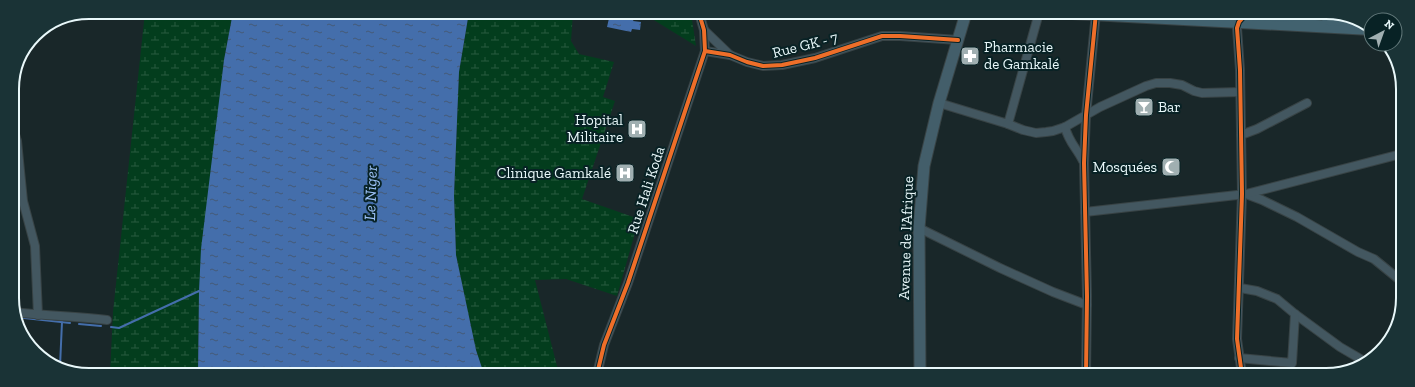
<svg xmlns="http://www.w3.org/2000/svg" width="1415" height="387" font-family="'Zilla Slab',serif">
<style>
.wetland{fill:url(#wetland-marsh)}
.water{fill:url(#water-ripples)}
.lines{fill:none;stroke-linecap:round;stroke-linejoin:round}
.stream{stroke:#446eab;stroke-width:2}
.minor-casing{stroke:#384345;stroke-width:10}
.major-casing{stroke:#384345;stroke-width:13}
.highway-casing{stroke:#384345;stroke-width:14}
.minor{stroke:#435760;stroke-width:8}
.major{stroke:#435e6a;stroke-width:11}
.highway{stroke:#42626f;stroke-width:12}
.cycleway-casing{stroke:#082225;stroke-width:6}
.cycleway{stroke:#ee6e29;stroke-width:4}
.labels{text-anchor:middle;stroke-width:4;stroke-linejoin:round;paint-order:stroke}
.street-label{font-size:15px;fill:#e9f8fa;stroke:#082225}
.poi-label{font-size:15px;fill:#e9f8fa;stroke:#082225;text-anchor:end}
.water-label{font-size:16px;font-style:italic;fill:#9ec3f9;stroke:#082225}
.rim{fill:none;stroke:#e9f8fa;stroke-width:2}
</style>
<defs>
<pattern id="wetland-marsh" width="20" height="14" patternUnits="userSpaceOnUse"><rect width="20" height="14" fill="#033d1d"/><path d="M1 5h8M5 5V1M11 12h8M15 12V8" fill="none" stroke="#285a3f"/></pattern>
<pattern id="water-ripples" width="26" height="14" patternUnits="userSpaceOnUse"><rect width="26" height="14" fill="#446eab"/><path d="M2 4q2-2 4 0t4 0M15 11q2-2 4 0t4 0" fill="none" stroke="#455a76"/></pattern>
</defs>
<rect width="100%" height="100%" fill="#192729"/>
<g class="wetland">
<polygon points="145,12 233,12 224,60 199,291 198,374 110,374 113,312"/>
<polygon points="469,12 573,13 571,41 579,54 614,62 603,97 615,101 582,199 639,219 617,296 566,279 535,280 559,374 484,374 476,350 456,255 454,195 459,72"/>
<polygon points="637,13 691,13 696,46 644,14"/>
</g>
<g class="water">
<polygon points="233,12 469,12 459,72 454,195 456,255 476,350 484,374 198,374 199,291 201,249 224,60"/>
<polygon points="610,14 634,19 633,21 641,22 640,30 632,29 631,32 607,27"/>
</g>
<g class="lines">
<g class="stream">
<polyline points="15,317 70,323"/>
<polyline points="79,324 101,326"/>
<polyline points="111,327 119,328 199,291"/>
<polyline points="60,366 62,322"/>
</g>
<defs>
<g id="minor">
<polyline points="1241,20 1237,25 1237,28 1240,70 1242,194 1237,339 1242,375"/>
<polyline points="704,30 730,55"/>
<polyline points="705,51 730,55 747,62 763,66 782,65 815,58 882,36 900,36 958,40"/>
<polyline points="939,103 1008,124 1039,13"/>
<polyline points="1008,124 1023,130 1036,133 1046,132 1053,131 1065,127 1100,107 1146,86 1156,83 1170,83 1182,85 1194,91 1202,93 1240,92"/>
<polyline points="12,125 17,141 23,201 35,246 38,315"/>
<path d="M1065,127C1069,143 1077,148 1083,161"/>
<polyline points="1241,135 1257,129 1307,103"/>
<polyline points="1246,194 1262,200 1297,217 1358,252 1374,259 1401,281"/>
<polyline points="1085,212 1246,194 1401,154"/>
<polyline points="919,228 1000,268 1053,292 1087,305"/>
<polyline points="1240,288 1257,291 1277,299 1295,314 1340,347 1364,361"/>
<path d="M14,312C45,316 76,316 107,320"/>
<polyline points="1239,358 1292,363 1295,314"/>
<polyline points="597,374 604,345 628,283 705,51 704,30 699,13"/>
<polyline points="1086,375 1087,296 1084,163 1086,115 1096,13"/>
</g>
<polyline id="major" points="920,374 919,228 924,166 939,103 966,13"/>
<g id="highway">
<polyline points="1072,13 1371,29"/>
<polyline points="1232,13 1290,16"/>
<polyline points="1328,19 1353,20"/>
</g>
</defs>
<use href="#minor" class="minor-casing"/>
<use href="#major" class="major-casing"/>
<use href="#highway" class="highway-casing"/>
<use href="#minor" class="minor"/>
<use href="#major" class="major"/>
<use href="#highway" class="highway"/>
<defs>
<g id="cycleway">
<polyline points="705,51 730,55 747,62 763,66 782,65 815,58 882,36 900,36 958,40"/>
<polyline points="597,374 604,345 628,283 705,51 704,30 699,13"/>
<polyline points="1086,375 1087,296 1084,163 1086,115 1096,13"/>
<polyline points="1242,375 1237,339 1242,194 1240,70 1237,28 1239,22 1247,13"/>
</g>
</defs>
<use href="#cycleway" class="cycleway-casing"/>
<use href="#cycleway" class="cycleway"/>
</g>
<defs>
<symbol id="pharmacy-square" viewBox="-11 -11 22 22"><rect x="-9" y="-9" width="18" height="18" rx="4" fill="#a0afb1" stroke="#082225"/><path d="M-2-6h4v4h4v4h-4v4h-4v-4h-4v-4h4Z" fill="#fff"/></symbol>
<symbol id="bar-square" viewBox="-11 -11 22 22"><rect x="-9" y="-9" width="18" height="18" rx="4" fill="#a0afb1" stroke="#082225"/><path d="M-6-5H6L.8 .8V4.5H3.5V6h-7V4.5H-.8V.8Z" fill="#fff"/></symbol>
<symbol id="hospital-square" viewBox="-11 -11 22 22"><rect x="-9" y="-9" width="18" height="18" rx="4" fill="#a0afb1" stroke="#082225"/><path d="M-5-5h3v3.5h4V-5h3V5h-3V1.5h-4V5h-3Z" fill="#fff"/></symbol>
<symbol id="mosque-square" viewBox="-11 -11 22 22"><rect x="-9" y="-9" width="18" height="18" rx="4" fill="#a0afb1" stroke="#082225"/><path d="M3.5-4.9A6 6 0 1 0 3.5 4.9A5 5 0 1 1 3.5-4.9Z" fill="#fff"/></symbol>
</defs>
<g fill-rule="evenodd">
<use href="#pharmacy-square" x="959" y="45" width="22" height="22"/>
<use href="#bar-square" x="1133" y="96" width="22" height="22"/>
<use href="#hospital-square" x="626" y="118" width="22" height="22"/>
<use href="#mosque-square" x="1160" y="156" width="22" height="22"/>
<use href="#hospital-square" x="614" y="162" width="22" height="22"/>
</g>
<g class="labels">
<g class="street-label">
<text transform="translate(805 45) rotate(-14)" y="5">Rue GK - 7</text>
<text transform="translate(646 190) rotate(-72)" y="5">Rue Hali Koda</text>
<text transform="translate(906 238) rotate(-88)" y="5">Avenue de l'Afrique</text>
</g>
<g class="poi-label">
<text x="984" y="52" text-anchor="start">Pharmacie<tspan x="984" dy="17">de Gamkalé</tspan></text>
<text x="1158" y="112" text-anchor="start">Bar</text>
<text x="623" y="125">Hopital<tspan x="623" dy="17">Militaire</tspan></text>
<text x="1157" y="172">Mosquées</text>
<text x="611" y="178">Clinique Gamkalé</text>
</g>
<g class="water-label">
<text transform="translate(370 193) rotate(-88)" y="6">Le Niger</text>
</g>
</g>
<path d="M0 0H1415V387H0ZM89 19H1326A70 70 0 0 1 1396 89V298A70 70 0 0 1 1326 368H89A70 70 0 0 1 19 298V89A70 70 0 0 1 89 19Z" fill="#1a3336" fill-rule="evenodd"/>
<path class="rim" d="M89 19H1326A70 70 0 0 1 1396 89V298A70 70 0 0 1 1326 368H89A70 70 0 0 1 19 298V89A70 70 0 0 1 89 19Z"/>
<g transform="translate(1383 32) rotate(41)"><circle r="19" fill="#082225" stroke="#62787a"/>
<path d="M0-3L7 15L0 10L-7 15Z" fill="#a0afb1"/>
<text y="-6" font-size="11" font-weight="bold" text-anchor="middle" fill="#e9f8fa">N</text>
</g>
</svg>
